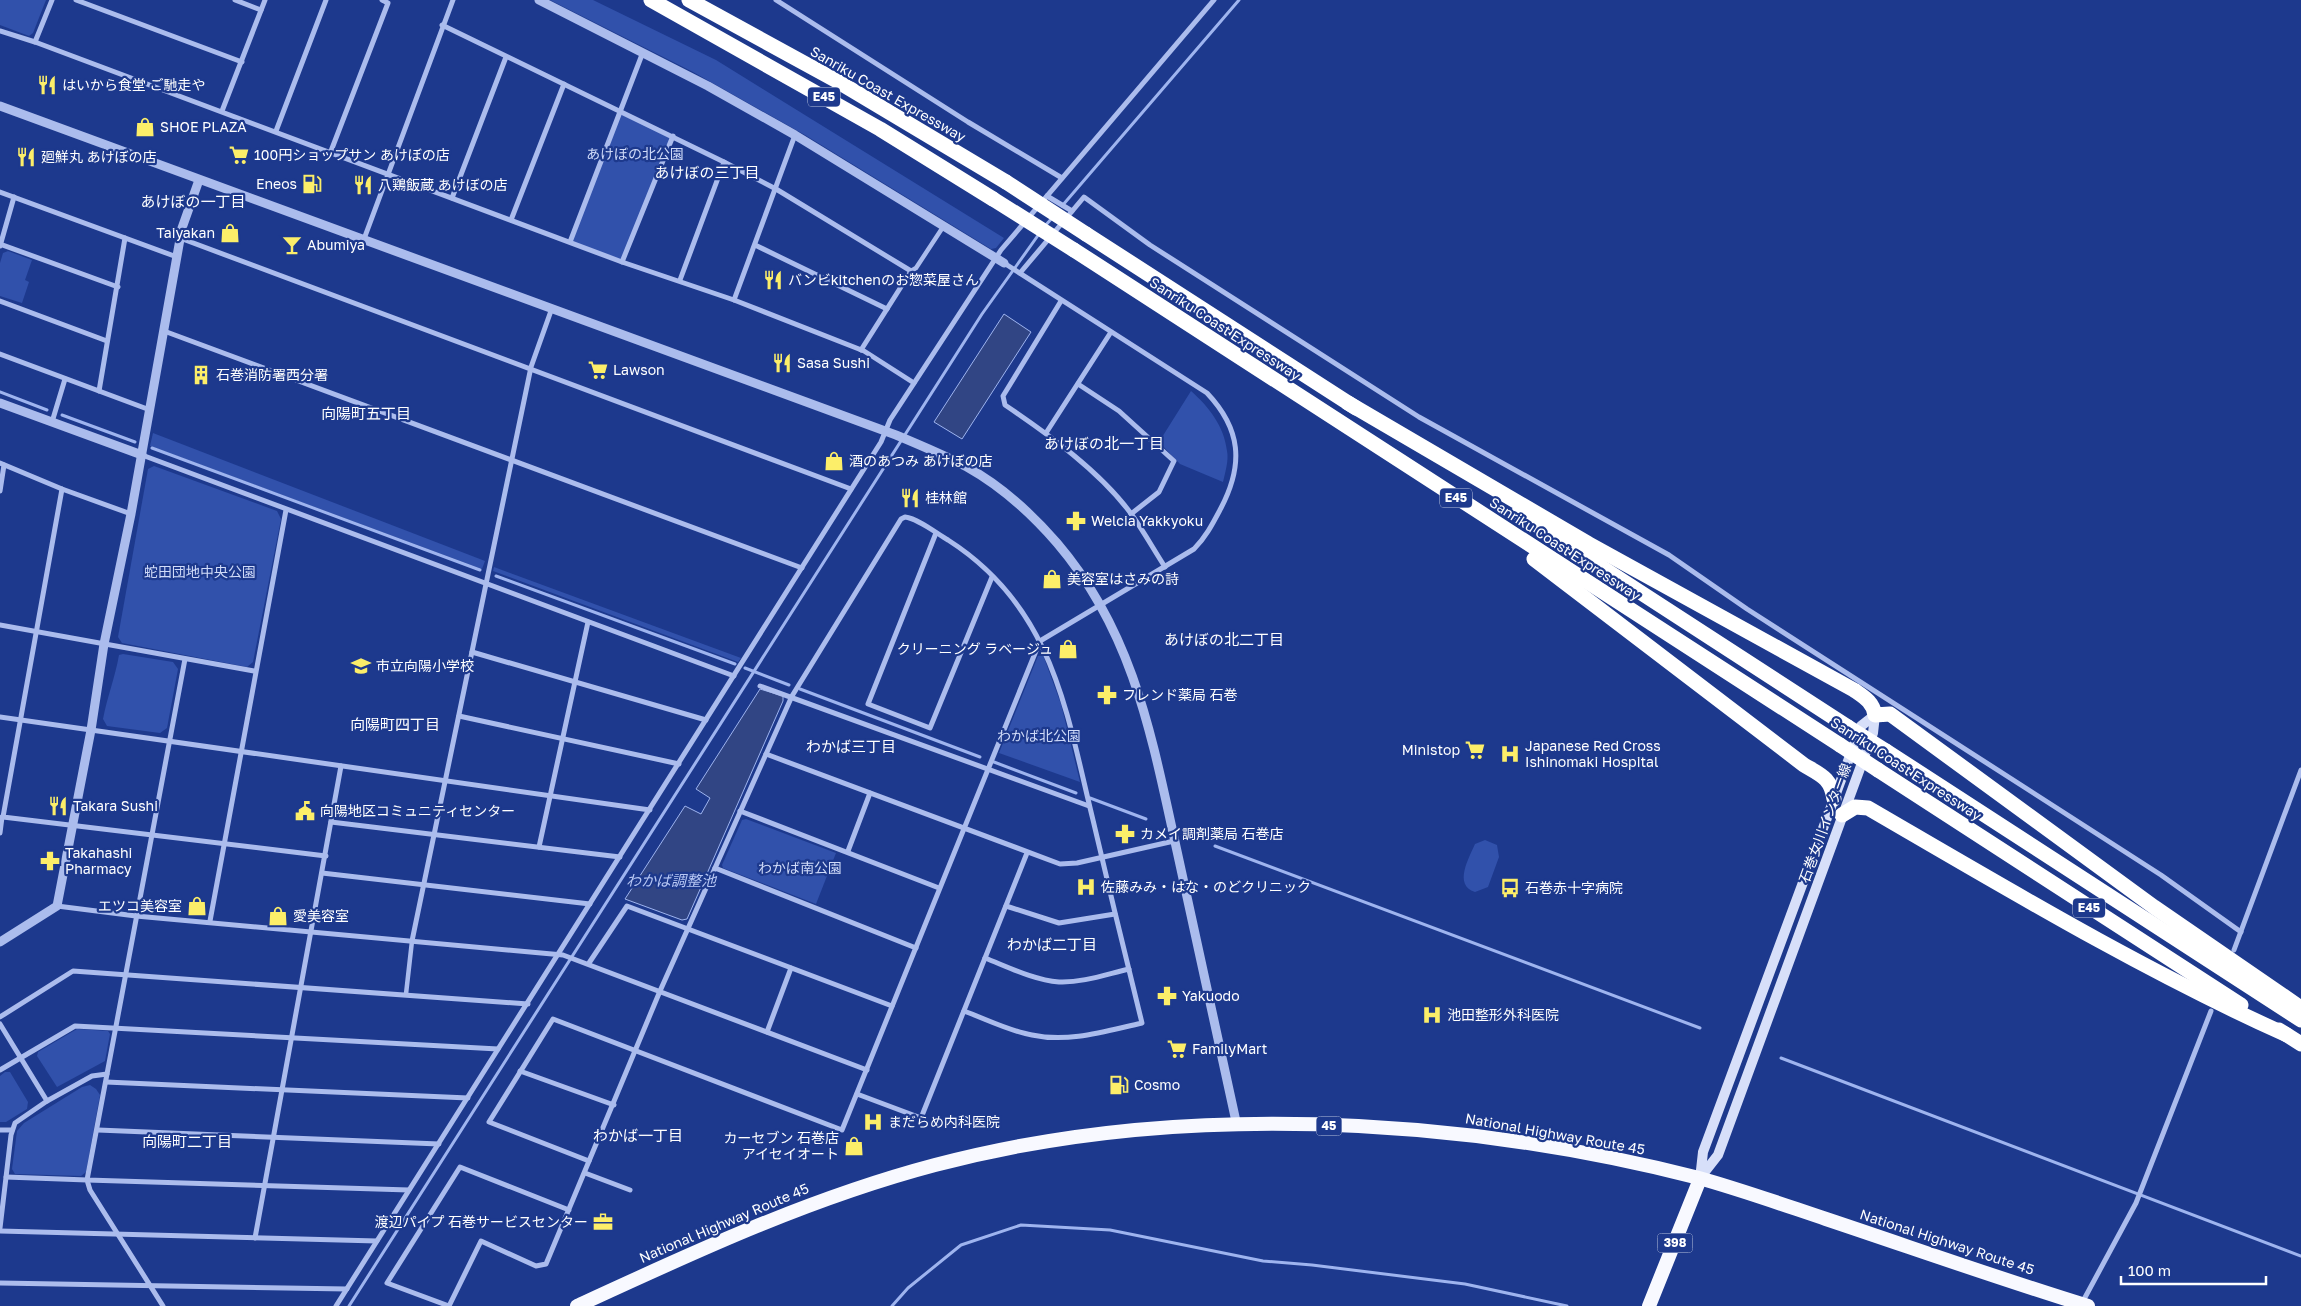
<svg xmlns="http://www.w3.org/2000/svg" width="2301" height="1306" font-family="'Golos Text','Noto Sans JP',sans-serif">
<style>
.green{fill:#3151ab}
.water{fill:#314584;stroke:#9eb4ef}
.lines{fill:none;stroke-linecap:round;stroke-linejoin:round}
.stream{stroke:#9eb4ef;stroke-width:3}
.pedestrian{stroke:#abbced;stroke-width:4.5}
.minor{stroke:#abbced;stroke-width:5}
.tertiary{stroke:#abbced;stroke-width:9}
.secondary{stroke:#d7dff9;stroke-width:10}
.trunk{stroke:#f8f9ff;stroke-width:14}
.motorway{stroke:#fff;stroke-width:15}
.motorway-bridge{stroke:#fff;stroke-width:15}
.labels{text-anchor:middle;stroke-width:4.5;stroke-linejoin:round;paint-order:stroke}
.shield{fill:#1d398d;stroke:#bbc4dd;stroke-width:1}
.shield-label{font-size:12px;font-weight:bold;fill:#fff}
.poi-label{font-size:14px;fill:#fff;stroke:#1d398d;text-anchor:start}
.street-label{font-size:14px;fill:#fff;stroke:#1d398d}
.park-label{font-size:14px;fill:#d0dbf9;stroke:#1d398d}
.neighbourhood-label{font-size:15px;fill:#fff;stroke:#1d398d}
.water-label{font-size:15px;font-style:italic;fill:#b7c7f4;stroke:#1d398d}
</style>
<rect width="100%" height="100%" fill="#1d398d"/>
<g class="green">
<polygon points="0,0 46,0 33,33 29,36 0,25"/>
<polygon points="550,0 593,0 716,60 1004,238 996,248 991,249 805,135 693,72"/>
<polygon points="621,110 673,136 622,262 570,242"/>
<polygon points="8,251 32,260 25,280 29,282 22,303 0,296 0,263 3,253"/>
<path d="M1191,391C1209,407 1224,426 1227,451C1229,460 1225,473 1223,482L1180,464L1159,442Z"/>
<polygon points="153,433 485,561 482,569 150,446"/>
<polygon points="154,466 277,511 281,519 253,662 247,667 122,643 118,637 148,469"/>
<polygon points="494,567 741,658 738,662 493,571"/>
<path d="M123,654L173,662L178,669L167,728L160,733L107,726L103,719C107,697 115,678 119,655Z"/>
<polygon points="1043,655 1061,704 1080,782 999,753 1038,656"/>
<polygon points="746,819 836,853 816,904 723,868 722,865 742,820"/>
<path d="M1485,840L1497,845L1499,857L1488,887L1475,892C1453,885 1469,858 1475,844Z"/>
<polygon points="77,1029 108,1031 110,1034 105,1061 57,1087 37,1056 38,1052"/>
<polygon points="5,1072 10,1072 28,1102 27,1109 6,1122 0,1122 0,1076"/>
<polygon points="90,1085 96,1089 100,1095 86,1172 81,1176 15,1174 12,1169 17,1131 24,1123 82,1087"/>
</g>
<g class="water">
<polygon points="1004,314 1031,332 962,439 934,422"/>
<polygon points="760,689 783,696 783,701 687,919 682,920 625,899 685,806 701,814 710,798 696,789"/>
</g>
<g class="lines">
<g class="stream">
<polyline points="1062,206 1239,0"/>
<polyline points="1044,227 1053,217"/>
<polyline points="0,392 47,410"/>
<polyline points="62,415 135,442"/>
<polyline points="152,448 480,570"/>
<polyline points="496,576 735,664"/>
<polyline points="745,668 789,685"/>
<polyline points="800,689 980,757"/>
<polyline points="994,762 1076,793"/>
<polyline points="1090,798 1146,819"/>
<polyline points="1215,846 1700,1028"/>
<polyline points="1781,1058 2301,1256"/>
<polyline points="349,1306 982,314 1039,234"/>
<polyline points="892,1306 908,1288 961,1245 1021,1225 1110,1230 1263,1261 1312,1265 1465,1284 1567,1306"/>
</g>
<g class="pedestrian">
<polyline points="911,271 916,268 943,227"/>
<polyline points="406,994 412,941"/>
</g>
<g class="minor">
<polyline points="76,0 242,62"/>
<polyline points="235,0 261,10"/>
<polyline points="776,0 968,122 1062,178"/>
<polyline points="442,25 724,162 776,189 911,271 861,350"/>
<polyline points="0,31 35,42 622,262 734,300 864,351 914,383"/>
<polyline points="35,42 52,0"/>
<polyline points="222,111 265,0"/>
<polyline points="276,131 326,0"/>
<polyline points="331,151 388,3 382,0"/>
<polyline points="0,192 177,257"/>
<polyline points="1047,196 1072,211"/>
<polyline points="452,198 506,57"/>
<polyline points="511,220 564,84"/>
<path d="M180,238C403,321 627,404 851,489"/>
<polyline points="364,239 453,0"/>
<polyline points="570,242 643,52"/>
<polyline points="0,244 118,287"/>
<polyline points="755,245 887,309"/>
<polyline points="0,246 14,197"/>
<polyline points="622,262 673,136"/>
<polyline points="1020,273 1084,197 1150,245 1419,417 1669,555 1747,609 2161,875 2241,932"/>
<polyline points="680,280 724,162"/>
<polyline points="734,300 795,135"/>
<polyline points="0,301 107,341"/>
<path d="M1061,301L1003,396L1005,405C1048,434 1101,472 1132,515C1144,532 1154,550 1165,567"/>
<polyline points="164,331 802,568"/>
<polyline points="0,354 150,410"/>
<polyline points="1078,384 1119,411 1174,461 1159,492 1131,514"/>
<polyline points="99,391 125,238"/>
<polyline points="52,422 65,379"/>
<polyline points="1046,433 1111,332"/>
<polyline points="142,455 734,676"/>
<polyline points="0,463 62,489 131,514"/>
<polyline points="62,489 3,817 326,856"/>
<polyline points="0,491 4,465"/>
<polyline points="936,533 868,704 930,728 992,577"/>
<polyline points="0,625 254,671"/>
<polyline points="472,652 706,720"/>
<polyline points="760,686 1089,806"/>
<polyline points="459,716 679,764"/>
<polyline points="0,717 650,810"/>
<polyline points="766,754 1060,864 1077,863 1174,841"/>
<polyline points="740,811 939,888"/>
<polyline points="331,822 620,857"/>
<polyline points="0,833 2,817"/>
<polyline points="539,847 588,622"/>
<polyline points="848,851 870,793"/>
<polyline points="715,868 916,948"/>
<polyline points="322,873 590,904"/>
<polyline points="57,906 136,916 563,955 867,1070"/>
<polyline points="1006,906 1059,923 1115,914"/>
<polyline points="210,921 286,510"/>
<polyline points="412,941 531,367 552,308"/>
<polyline points="2234,950 2301,770"/>
<path d="M985,958C1008,967 1034,980 1059,982C1082,983 1107,974 1129,969"/>
<polyline points="589,963 627,906 892,1006"/>
<polyline points="0,1017 73,971 528,1004"/>
<polyline points="0,1024 47,1101"/>
<polyline points="767,1032 791,968"/>
<polyline points="0,1070 75,1026 498,1049"/>
<polyline points="520,1071 614,1105"/>
<polyline points="107,1074 87,1180 409,1190"/>
<polyline points="106,1082 468,1098"/>
<polyline points="857,1094 921,1118 1027,853"/>
<polyline points="0,1130 12,1130"/>
<polyline points="98,1130 439,1144"/>
<path d="M589,1161L489,1122L553,1019L842,1130L1040,641L1194,549C1206,537 1213,523 1221,508C1244,464 1241,429 1207,393L1004,263"/>
<polyline points="585,1173 630,1190"/>
<polyline points="6,1177 87,1180 90,1190 163,1306"/>
<path d="M569,1210L460,1167L387,1283L449,1306L481,1241L536,1266L546,1264L660,991L792,696L901,519L905,517C919,519 936,533 948,540C1053,607 1066,710 1093,820C1109,888 1125,955 1142,1023C1106,1031 1069,1043 1032,1035C1009,1031 986,1019 964,1011"/>
<polyline points="0,1228 11,1135 15,1123 47,1101 92,1076 107,1074 185,659"/>
<polyline points="0,1231 377,1241"/>
<polyline points="255,1238 341,766"/>
<polyline points="0,1283 347,1289"/>
<polyline points="2082,1303 2136,1203 2211,1011"/>
<polyline points="336,1306 881,442 890,420 1001,250 1214,0"/>
</g>
<g class="tertiary">
<polyline points="539,0 708,86 795,135 1004,263"/>
<path d="M0,106L896,435C920,445 944,455 967,467C1001,486 1031,513 1057,543C1134,633 1152,738 1177,851C1197,942 1217,1034 1237,1126"/>
<polyline points="0,403 142,455"/>
<polyline points="0,942 57,906 91,730 104,644 131,514 182,228 199,180"/>
</g>
<g class="secondary">
<polyline points="1700,1178 1718,1155 1873,733 1875,715"/>
<polyline points="1700,1179 1703,1152 1861,726 1875,715"/>
</g>
<g class="trunk">
<path d="M577,1306C694,1252 810,1198 935,1165C1177,1101 1457,1116 1699,1178C1742,1190 1784,1205 1826,1219C1913,1248 2000,1279 2088,1306"/>
<polyline points="1649,1306 1700,1179"/>
</g>
<g class="motorway">
<polyline points="651,0 880,129 993,199"/>
<polyline points="689,0 837,81 1006,182"/>
<polyline points="1086,234 1356,408"/>
<polyline points="1074,250 1840,745"/>
<path d="M1348,403L1589,544L1854,690C1864,697 1873,702 1875,715L1890,714L2154,907L2301,1008"/>
<polyline points="1518,513 1848,727"/>
<path d="M1534,559L1804,765C1821,775 1831,778 1834,799"/>
<polyline points="1886,751 2301,1020"/>
<polyline points="1878,770 2241,1005"/>
<path d="M1842,815L1855,807L1868,808C2004,887 2144,971 2287,1035"/>
<polyline points="2279,1030 2301,1044"/>
</g>
<g class="motorway-bridge">
<polyline points="1006,182 1086,234"/>
<polyline points="993,199 1074,250"/>
<polyline points="1848,727 1886,751"/>
<polyline points="1840,745 1878,770"/>
</g>
</g>
<defs>
<symbol id="restaurant-bare" viewBox="-9 -9 18 18"><path d="M-5-6h1v4h1v-4h1v4h1v-4h1v5L-1.5 .5V6h-2V.5L-5-1ZM5-6V6H3V1.5H1.5Q1.5-4 5-6Z" fill="#fcee69" stroke="#1d398d" stroke-width="2.5" paint-order="stroke"/></symbol>
<symbol id="shop-bare" viewBox="-9 -9 18 18"><path d="M-5-2.5h2.3a2.7 3.5 0 0 1 5.4 0H5L5.5 6h-11ZM-1.5-2.5h3a1.5 2.3 0 0 0-3 0Z" fill="#fcee69" stroke="#1d398d" stroke-width="2.5" paint-order="stroke"/></symbol>
<symbol id="supermarket-bare" viewBox="-9 -9 18 18"><path d="M-6-5.5h2.5l.6 2H6L4.5 2H-2.5L-4.4-4H-6ZM-1.5 3.2a1.3 1.3 0 1 0 .1 0ZM3 3.2a1.3 1.3 0 1 0 .1 0Z" fill="#fcee69" stroke="#1d398d" stroke-width="2.5" paint-order="stroke"/></symbol>
<symbol id="fuel-bare" viewBox="-9 -9 18 18"><path d="M-5.5-6h7V0h2V4h1.3V-2.5L3-4.5l.8-.8L6-3V5H2.5V1h-1V6h-7ZM-4.2-4.7v3.2H.2V-4.7Z" fill="#fcee69" stroke="#1d398d" stroke-width="2.5" paint-order="stroke"/></symbol>
<symbol id="bar-bare" viewBox="-9 -9 18 18"><path d="M-6-5H6L.8 .8V4.5H3.5V6h-7V4.5H-.8V.8Z" fill="#fcee69" stroke="#1d398d" stroke-width="2.5" paint-order="stroke"/></symbol>
<symbol id="building-bare" viewBox="-9 -9 18 18"><path d="M-4-6H4V6H1V3H-1V6H-4ZM-2.5-4.3h1.7v1.8h-1.7ZM.8-4.3h1.7v1.8H.8ZM-2.5-1h1.7V.8h-1.7ZM.8-1h1.7V.8H.8Z" fill="#fcee69" stroke="#1d398d" stroke-width="2.5" paint-order="stroke"/></symbol>
<symbol id="pharmacy-bare" viewBox="-9 -9 18 18"><path d="M-2-6h4v4h4v4h-4v4h-4v-4h-4v-4h4Z" fill="#fcee69" stroke="#1d398d" stroke-width="2.5" paint-order="stroke"/></symbol>
<symbol id="school-bare" viewBox="-9 -9 18 18"><path d="M0-5L7-2L0 1L-7-2ZM-4 1L0 2.5L4 1V4Q0 6-4 4Z" fill="#fcee69" stroke="#1d398d" stroke-width="2.5" paint-order="stroke"/></symbol>
<symbol id="hospital-bare" viewBox="-9 -9 18 18"><path d="M-5-5h3v3.5h4V-5h3V5h-3V1.5h-4V5h-3Z" fill="#fcee69" stroke="#1d398d" stroke-width="2.5" paint-order="stroke"/></symbol>
<symbol id="civic-bare" viewBox="-9 -9 18 18"><path d="M-.6-6.5H3V-4.5H.6V-3L4-1V1h2V6H-6V1h2V-1L-.6-3ZM-1.2 2.5V6h2.4V2.5Z" fill="#fcee69" stroke="#1d398d" stroke-width="2.5" paint-order="stroke"/></symbol>
<symbol id="bus-bare" viewBox="-9 -9 18 18"><path d="M-5-6H5V4H4V6H2V4H-2V6H-4V4H-5ZM-3.5-4V0h7V-4ZM-3.5 1.2v1.5H-2V1.2ZM2 1.2v1.5H3.5V1.2Z" fill="#fcee69" stroke="#1d398d" stroke-width="2.5" paint-order="stroke"/></symbol>
<symbol id="office-bare" viewBox="-9 -9 18 18"><path d="M-6-3h4V-5.5h4V-3h4V5H-6ZM-1-4.5V-3h2v-1.5ZM-6 0V1H6V0Z" fill="#fcee69" stroke="#1d398d" stroke-width="2.5" paint-order="stroke"/></symbol>
</defs>
<g fill-rule="evenodd">
<use href="#restaurant-bare" x="33" y="71" width="28" height="28"/>
<use href="#shop-bare" x="131" y="113" width="28" height="28"/>
<use href="#supermarket-bare" x="225" y="141" width="28" height="28"/>
<use href="#restaurant-bare" x="12" y="143" width="28" height="28"/>
<use href="#fuel-bare" x="298" y="170" width="28" height="28"/>
<use href="#restaurant-bare" x="349" y="171" width="28" height="28"/>
<use href="#shop-bare" x="216" y="219" width="28" height="28"/>
<use href="#bar-bare" x="278" y="231" width="28" height="28"/>
<use href="#restaurant-bare" x="759" y="266" width="28" height="28"/>
<use href="#restaurant-bare" x="768" y="349" width="28" height="28"/>
<use href="#supermarket-bare" x="584" y="356" width="28" height="28"/>
<use href="#building-bare" x="187" y="361" width="28" height="28"/>
<use href="#shop-bare" x="820" y="447" width="28" height="28"/>
<use href="#restaurant-bare" x="896" y="484" width="28" height="28"/>
<use href="#pharmacy-bare" x="1062" y="507" width="28" height="28"/>
<use href="#shop-bare" x="1038" y="565" width="28" height="28"/>
<use href="#shop-bare" x="1054" y="635" width="28" height="28"/>
<use href="#school-bare" x="347" y="652" width="28" height="28"/>
<use href="#pharmacy-bare" x="1093" y="681" width="28" height="28"/>
<use href="#supermarket-bare" x="1461" y="736" width="28" height="28"/>
<use href="#hospital-bare" x="1496" y="740" width="28" height="28"/>
<use href="#restaurant-bare" x="44" y="792" width="28" height="28"/>
<use href="#civic-bare" x="291" y="797" width="28" height="28"/>
<use href="#pharmacy-bare" x="1111" y="820" width="28" height="28"/>
<use href="#pharmacy-bare" x="36" y="847" width="28" height="28"/>
<use href="#hospital-bare" x="1072" y="873" width="28" height="28"/>
<use href="#bus-bare" x="1496" y="874" width="28" height="28"/>
<use href="#shop-bare" x="183" y="892" width="28" height="28"/>
<use href="#shop-bare" x="264" y="902" width="28" height="28"/>
<use href="#pharmacy-bare" x="1153" y="982" width="28" height="28"/>
<use href="#hospital-bare" x="1418" y="1001" width="28" height="28"/>
<use href="#supermarket-bare" x="1163" y="1035" width="28" height="28"/>
<use href="#fuel-bare" x="1105" y="1071" width="28" height="28"/>
<use href="#hospital-bare" x="859" y="1108" width="28" height="28"/>
<use href="#shop-bare" x="840" y="1132" width="28" height="28"/>
<use href="#office-bare" x="589" y="1208" width="28" height="28"/>
</g>
<g class="labels">
<g class="shield">
<rect x="808" y="87.5" width="32" height="19" rx="4"/>
<rect x="1440" y="488.5" width="32" height="19" rx="4"/>
<rect x="2073" y="898.5" width="32" height="19" rx="4"/>
<rect x="1316.5" y="1116.5" width="25" height="19" rx="4"/>
<rect x="1657.5" y="1233.5" width="35" height="19" rx="4"/>
</g>
<g class="shield-label">
<text x="824" y="101">E45</text>
<text x="1456" y="502">E45</text>
<text x="2089" y="912">E45</text>
<text x="1329" y="1130">45</text>
<text x="1675" y="1247">398</text>
</g>
<g class="poi-label">
<text x="62" y="90">はいから食堂 ご馳走や</text>
<text x="160" y="132">SHOE PLAZA</text>
<text x="254" y="160">100円ショップサン あけぼの店</text>
<text x="41" y="162">廻鮮丸 あけぼの店</text>
<text x="297" y="189" text-anchor="end">Eneos</text>
<text x="378" y="190">八鶏飯蔵 あけぼの店</text>
<text x="215" y="238" text-anchor="end">Taiyakan</text>
<text x="307" y="250">Abumiya</text>
<text x="788" y="285">バンビkitchenのお惣菜屋さん</text>
<text x="797" y="368">Sasa Sushi</text>
<text x="613" y="375">Lawson</text>
<text x="216" y="380">石巻消防署西分署</text>
<text x="849" y="466">酒のあつみ あけぼの店</text>
<text x="925" y="503">桂林館</text>
<text x="1091" y="526">Welcia Yakkyoku</text>
<text x="1067" y="584">美容室はさみの詩</text>
<text x="1053" y="654" text-anchor="end">クリーニング ラベージュ</text>
<text x="376" y="671">市立向陽小学校</text>
<text x="1122" y="700">フレンド薬局 石巻</text>
<text x="1525" y="751">Japanese Red Cross<tspan x="1525" dy="16">Ishinomaki Hospital</tspan></text>
<text x="1460" y="755" text-anchor="end">Ministop</text>
<text x="73" y="811">Takara Sushi</text>
<text x="320" y="816">向陽地区コミュニティセンター</text>
<text x="1140" y="839">カメイ調剤薬局 石巻店</text>
<text x="65" y="858">Takahashi<tspan x="65" dy="16">Pharmacy</tspan></text>
<text x="1101" y="892">佐藤みみ・はな・のどクリニック</text>
<text x="1525" y="893">石巻赤十字病院</text>
<text x="182" y="911" text-anchor="end">エツコ美容室</text>
<text x="293" y="921">愛美容室</text>
<text x="1182" y="1001">Yakuodo</text>
<text x="1447" y="1020">池田整形外科医院</text>
<text x="1192" y="1054">FamilyMart</text>
<text x="1134" y="1090">Cosmo</text>
<text x="888" y="1127">まだらめ内科医院</text>
<text x="839" y="1143" text-anchor="end">カーセブン 石巻店<tspan x="839" dy="16">アイセイオート</tspan></text>
<text x="588" y="1227" text-anchor="end">渡辺パイプ 石巻サービスセンター</text>
</g>
<g class="street-label">
<text transform="translate(888 94) rotate(30)" y="5">Sanriku Coast Expressway</text>
<text transform="translate(1225 329) rotate(33)" y="5">Sanriku Coast Expressway</text>
<text transform="translate(1565 549) rotate(33)" y="5">Sanriku Coast Expressway</text>
<text transform="translate(1906 769) rotate(33)" y="5">Sanriku Coast Expressway</text>
<text transform="translate(1825 823) rotate(-70)" y="5">石巻女川インター線</text>
<text transform="translate(1555 1134) rotate(10)" y="5">National Highway Route 45</text>
<text transform="translate(724 1223) rotate(-23)" y="5">National Highway Route 45</text>
<text transform="translate(1947 1242) rotate(18)" y="5">National Highway Route 45</text>
</g>
<g class="park-label">
<text x="635" y="159">あけぼの北公園</text>
<text x="200" y="577">蛇田団地中央公園</text>
<text x="1039" y="741">わかば北公園</text>
<text x="800" y="873">わかば南公園</text>
</g>
<g class="neighbourhood-label">
<text x="707" y="178">あけぼの三丁目</text>
<text x="193" y="207">あけぼの一丁目</text>
<text x="366" y="419">向陽町五丁目</text>
<text x="1104" y="449">あけぼの北一丁目</text>
<text x="1224" y="645">あけぼの北二丁目</text>
<text x="395" y="730">向陽町四丁目</text>
<text x="851" y="752">わかば三丁目</text>
<text x="1052" y="950">わかば二丁目</text>
<text x="638" y="1141">わかば一丁目</text>
<text x="187" y="1147">向陽町二丁目</text>
</g>
<g class="water-label">
<text x="671" y="886">わかば調整池</text>
</g>
</g>
<path d="M2121 1276v8h145v-8" fill="none" stroke="#ffffff" stroke-width="2.5"/>
<text x="2128" y="1276" font-size="15" fill="#ffffff" stroke="#1d398d" stroke-width="4" paint-order="stroke">100 m</text>
</svg>
